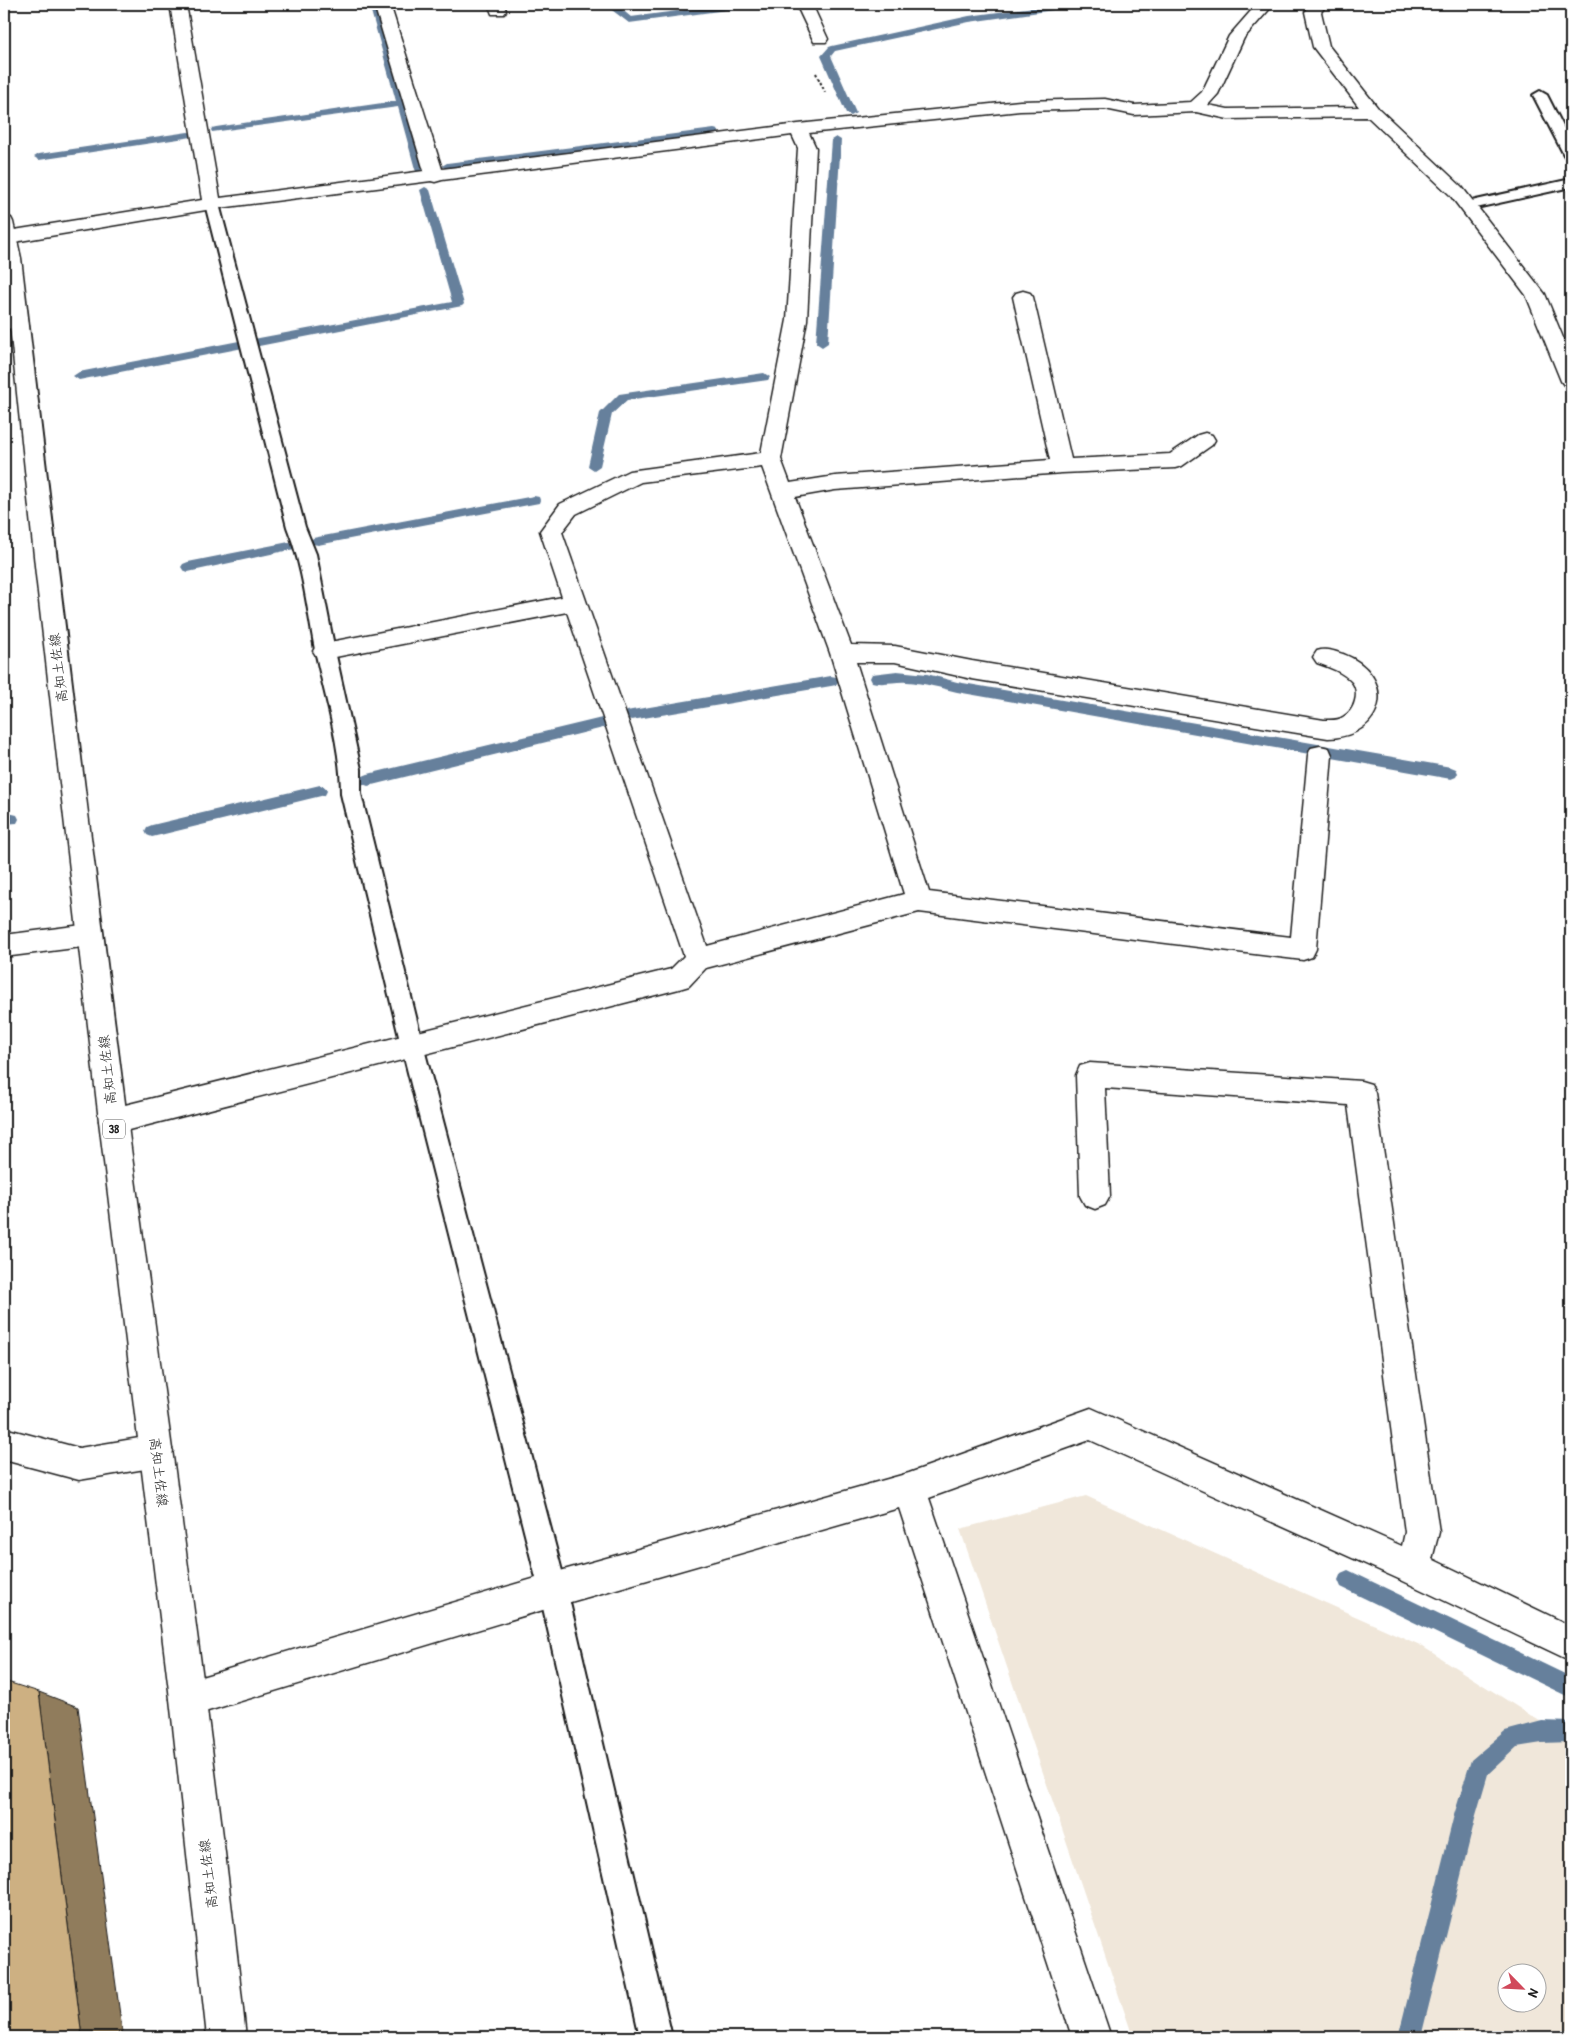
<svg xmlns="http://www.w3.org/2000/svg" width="1575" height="2041" font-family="'Patrick Hand','Klee One',sans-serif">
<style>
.built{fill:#f0e7da;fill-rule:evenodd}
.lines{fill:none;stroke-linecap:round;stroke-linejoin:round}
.stream{fill:#66809c;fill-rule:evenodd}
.lane-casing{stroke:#1c1c1c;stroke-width:4}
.street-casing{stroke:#1c1c1c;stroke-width:3}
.primary-casing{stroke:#1c1c1c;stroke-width:3}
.path{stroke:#1c1c1c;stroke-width:2;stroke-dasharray:2.5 2.5;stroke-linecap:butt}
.lane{fill:#fff;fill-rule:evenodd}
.street{fill:#fff;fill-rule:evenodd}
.primary{fill:#fff;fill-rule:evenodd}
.shaded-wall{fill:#907b5b;stroke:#1c1c1c}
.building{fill:#cdb082;stroke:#1c1c1c}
.labels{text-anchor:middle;stroke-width:5;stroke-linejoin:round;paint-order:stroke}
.shield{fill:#fff;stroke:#606060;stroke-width:1}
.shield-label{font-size:12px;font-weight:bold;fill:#1c1c1c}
.street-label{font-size:14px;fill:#1c1c1c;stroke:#fff}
</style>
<rect width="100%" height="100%" fill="#fff"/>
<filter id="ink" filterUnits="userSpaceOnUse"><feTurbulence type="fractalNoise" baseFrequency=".02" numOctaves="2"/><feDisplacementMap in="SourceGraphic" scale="10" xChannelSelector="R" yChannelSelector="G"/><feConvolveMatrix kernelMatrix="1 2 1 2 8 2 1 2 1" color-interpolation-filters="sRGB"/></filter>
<g filter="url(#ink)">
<path class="built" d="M1086,1496L1420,1645L1571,1741V2037H1133L960,1529ZM1508,1974H1538V2004H1508Z"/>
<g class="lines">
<g class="stream">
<polygon points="369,4 379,4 425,169 424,171 416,171 415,169 398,107 212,132 211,130 212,128 216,127 396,101"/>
<polygon points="604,4 615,4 631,17 730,4 754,4 749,7 629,23"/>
<polygon points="1056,4 1079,4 1074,7 969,22 835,51 831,56 856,113 851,116 846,113 821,56 829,47 832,46 969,16"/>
<polygon points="714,129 718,130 719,132 718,134 447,169 442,166 447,163"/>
<polygon points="188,132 192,133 193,135 192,137 39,160 34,157 39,154"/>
<polygon points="836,137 841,140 828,343 822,347 816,343 831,140"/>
<polygon points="425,187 430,190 464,304 462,306 259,346 255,345 253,342 255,339 259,338 452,302 420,190"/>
<polygon points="239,341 243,342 245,345 243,348 79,380 73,376 79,372"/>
<polygon points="764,373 770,377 768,380 627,400 612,414 600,466 594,470 588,466 600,413 619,394"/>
<polygon points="534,496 539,497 540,500 539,503 318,545 313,544 311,541 313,538 318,537"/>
<polygon points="289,542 294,543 296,546 294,549 188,572 183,570 181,567 183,564 188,562"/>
<path d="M897,671L927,674L957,682L1451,767L1456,769L1458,773L1456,777L1451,779L957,692C941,688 924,683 907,682C896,681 883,685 872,682L870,678L872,674Z"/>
<polygon points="831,676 836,677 838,681 836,685 831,686 632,720 627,719 625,715 627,711 632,710"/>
<polygon points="606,717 611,718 613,722 611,726 368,786 363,784 361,780 363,776 368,774"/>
<polygon points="320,785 325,787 327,791 325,795 152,837 147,835 145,831 147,827 152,825"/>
<polygon points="4,812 17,815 19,819 17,823 4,824"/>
<polygon points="1348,1570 1571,1677 1571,1698 1341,1587 1338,1580 1341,1573"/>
<polygon points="1542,1721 1571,1722 1571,1742 1542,1743 1517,1747 1488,1774 1476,1815 1421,2037 1398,2037 1454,1815 1471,1760 1505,1731"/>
</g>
<defs>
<g id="lane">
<polygon points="1540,91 1547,95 1571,142 1571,159 1566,158 1564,155 1533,95"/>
<polygon points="1571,179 1571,187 1467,210 1462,209 1460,206 1462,203 1467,202"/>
<path d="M212,200L217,201L219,204L305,527L316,554L335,651L361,769V794L423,1045L567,1590L672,2037H640L539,1590L401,1045L341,794C341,746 325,698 315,650C307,608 303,567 287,527L205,204L207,201Z"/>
</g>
<g id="street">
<path d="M170,4H186L220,198L424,171L374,4H390L442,169L798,124L1020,101L1105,99L1134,105L1191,102L1202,92L1229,36L1257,4H1274L1244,38L1218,94L1208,105L1228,109L1359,107L1313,47L1305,12L1311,4H1327L1321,12L1329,46L1378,108L1462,187L1545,294L1571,357V387L1564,385L1561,381L1526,295L1450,195L1368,117L1228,119L1196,112L1134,115L1105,109L1020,111L809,133L816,148L807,320L781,459L790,483L835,476L1050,460L1013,297L1016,293L1023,291L1030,293L1033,297L1071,459L1170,454L1198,435L1205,433L1212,435L1215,440L1212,445L1182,466L1175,468L1062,473L835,490L795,497L851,645L895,646L972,661L1324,720C1330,720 1338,721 1343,717C1355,711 1360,692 1352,682C1343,672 1329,667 1317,663L1313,657L1317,651C1326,648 1333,651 1343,654C1398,675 1386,737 1328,738L972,679L895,662H856L929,892L1291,937L1308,755L1311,748L1320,746L1329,748L1332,755L1316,949L1312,957L1303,960L919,912L706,968L689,986L679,989L113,1134L103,1130L99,1121L103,1112L113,1108L671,969L684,956L567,612L325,659L317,657L313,651L317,645L325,643L562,597L540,531L560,504L629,471L761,453L787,320L798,148L792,135L442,180L435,182L431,181L212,209L8,243L4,242V232L8,231L202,200ZM762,467L830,653L904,894L707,946L562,532L576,514L641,482Z"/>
<polygon points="488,4 504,4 506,11 504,14 492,14"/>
<polygon points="796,4 812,4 828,39 826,42 814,42"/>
<polygon points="18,314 25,316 28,320 25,324 4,330 4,318"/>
<polygon points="90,924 99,927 103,935 99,943 90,946 4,957 4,935"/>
<polygon points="1090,1063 1361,1081 1371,1084 1375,1093 1439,1532 1432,1559 1571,1626 1571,1661 1401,1580 1090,1440 929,1498 1111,2037 1072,2037 899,1508 553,1607 188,1717 176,1711 170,1699 176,1687 188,1681 553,1573 909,1473 1091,1408 1402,1546 1405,1532 1348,1105 1105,1088 1110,1196 1105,1205 1095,1209 1085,1205 1080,1196 1076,1075 1080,1066"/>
<polygon points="4,1428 79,1448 157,1435 168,1440 173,1451 168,1462 157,1467 79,1480 4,1460"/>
</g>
<path id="primary" d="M4,216L11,218L13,222L21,258C55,547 90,837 128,1126C168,1429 214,1733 246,2037H207L170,1699L99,1121L36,575L4,269Z"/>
</defs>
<use href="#lane" class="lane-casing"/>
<use href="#street" class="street-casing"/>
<use href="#primary" class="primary-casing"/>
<polyline class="path" points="816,73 825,92"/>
<use href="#lane" class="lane"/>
<use href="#street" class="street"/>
<use href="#primary" class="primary"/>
</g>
<polygon class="shaded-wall" points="39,1692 78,1707 123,2037 82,2037"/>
<polygon class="building" points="4,1681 39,1692 82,2037 4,2037"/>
</g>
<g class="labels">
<rect class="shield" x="103" y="1119.5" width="22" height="19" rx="4"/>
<g class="shield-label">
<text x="114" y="1133">38</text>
</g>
<g class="street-label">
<text transform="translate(58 668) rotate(-97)" y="5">高知土佐線</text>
<text transform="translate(107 1070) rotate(-96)" y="5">高知土佐線</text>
<text transform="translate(159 1472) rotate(83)" y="5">高知土佐線</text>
<text transform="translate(208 1874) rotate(-97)" y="5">高知土佐線</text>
</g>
</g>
<rect width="1575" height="2041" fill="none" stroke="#fff" stroke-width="20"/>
<rect x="10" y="10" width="1555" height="2021" fill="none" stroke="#1c1c1c" stroke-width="2" filter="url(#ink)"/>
<g transform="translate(1522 1988) rotate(114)"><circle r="24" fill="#ffffff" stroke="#a4a4a4"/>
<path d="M0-4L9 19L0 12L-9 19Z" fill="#d1495b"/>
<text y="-8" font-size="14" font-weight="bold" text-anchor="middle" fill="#1c1c1c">N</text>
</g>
</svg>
